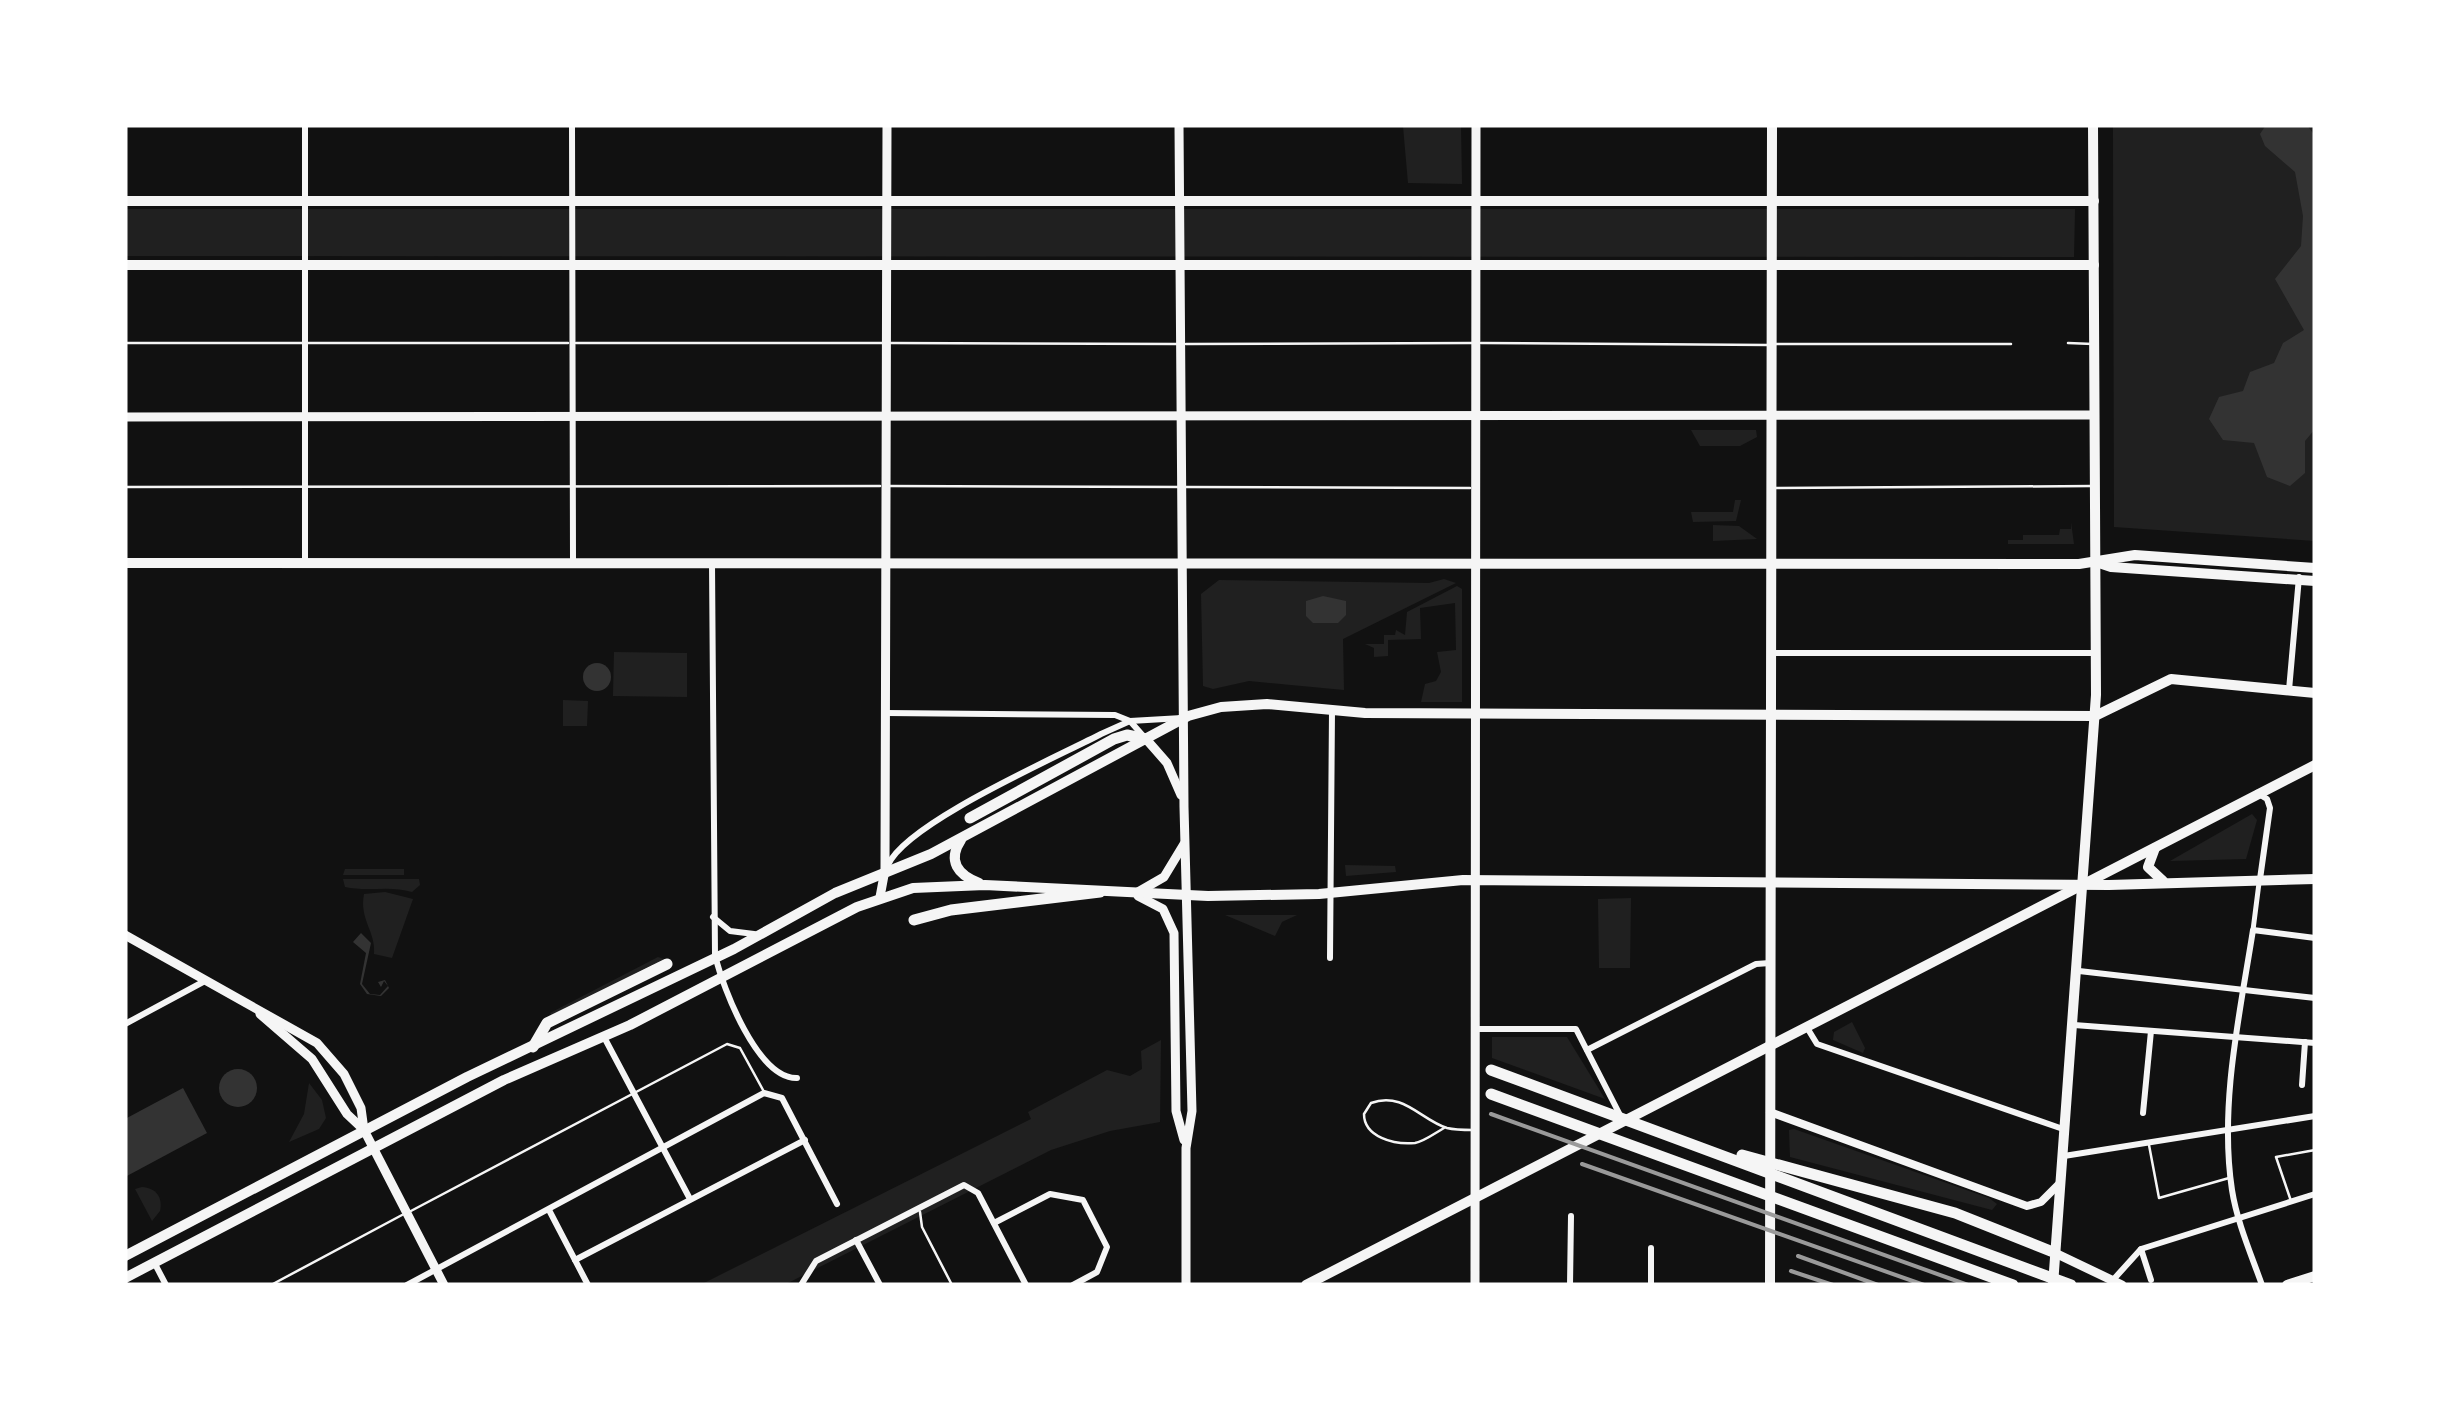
<svg xmlns="http://www.w3.org/2000/svg" width="2440" height="1410" font-family="'IBM Plex Serif',serif">
<style>
.green{fill:#202020}
.water{fill:#333}
.lines{fill:none;stroke-linecap:round;stroke-linejoin:round}
.service{stroke:#f5f5f5;stroke-width:2.5}
.pedestrian{stroke:#f5f5f5;stroke-width:5}
.minor{stroke:#f5f5f5;stroke-width:6}
.tertiary{stroke:#f5f5f5;stroke-width:8}
.secondary{stroke:#f5f5f5;stroke-width:9}
.primary{stroke:#f5f5f5;stroke-width:10}
.motorway{stroke:#f5f5f5;stroke-width:11}
.rail{stroke:#9a9a9a;stroke-width:4}
</style>
<rect width="100%" height="100%" fill="#111"/>
<g class="green">
<polygon points="2113,125 2315,125 2315,541 2114,527"/>
<polygon points="1403,126 1461,126 1462,184 1408,183"/>
<polygon points="125,209 2075,209 2074,257 125,256"/>
<polygon points="1691,430 1756,430 1757,437 1740,446 1700,446"/>
<polygon points="1735,500 1741,500 1736,521 1693,522 1691,512 1733,512"/>
<polygon points="2071,522 2074,544 2008,544 2008,540 2023,540 2023,535 2059,535 2060,529 2071,529"/>
<polygon points="1713,525 1739,526 1757,539 1713,541"/>
<polygon points="1444,579 1456,583 1343,639 1344,690 1249,681 1213,689 1203,686 1201,594 1219,580 1429,583"/>
<polygon points="1457,586 1462,589 1462,702 1421,702 1425,684 1436,681 1441,672 1437,652 1456,650 1455,603 1420,608 1421,639 1388,640 1388,656 1374,657 1374,648 1365,644 1384,644 1384,635 1395,635 1396,630 1405,635 1407,612"/>
<polygon points="614,652 687,653 687,697 613,696"/>
<polygon points="563,700 588,701 587,726 563,726"/>
<polygon points="2252,814 2257,820 2246,859 2170,861"/>
<polygon points="1345,865 1395,866 1396,872 1346,876"/>
<polygon points="345,869 404,869 404,875 343,875"/>
<path d="M343,879H419L420,885L412,892C391,885 368,892 345,887Z"/>
<path d="M385,892L413,899L392,958L374,954C376,931 359,920 364,894Z"/>
<polygon points="1631,898 1630,968 1599,968 1598,899"/>
<polygon points="1225,915 1297,915 1282,922 1275,936"/>
<polygon points="658,957 664,959 551,1015 550,1013"/>
<polygon points="1852,1022 1865,1048 1863,1053 1833,1040 1834,1032"/>
<polygon points="1492,1037 1567,1037 1605,1099 1492,1058"/>
<polygon points="1161,1040 1160,1122 1110,1131 1051,1150 784,1285 700,1285 1031,1119 1028,1112 1107,1070 1130,1076 1142,1069 1141,1051"/>
<polygon points="309,1083 322,1100 326,1118 319,1129 289,1142 304,1114"/>
<polygon points="1794,1129 1989,1198 1997,1204 1992,1210 1790,1157 1789,1130"/>
<path d="M142,1187C156,1188 163,1197 160,1211L152,1221L135,1189Z"/>
</g>
<g class="water">
<polygon points="2266,125 2307,125 2315,136 2315,429 2305,441 2305,473 2290,486 2267,477 2254,443 2223,440 2209,419 2219,397 2243,391 2250,372 2274,363 2283,343 2304,330 2275,279 2301,246 2303,216 2295,172 2265,146 2260,134"/>
<polygon points="1323,596 1346,601 1346,615 1338,623 1313,623 1306,616 1306,601"/>
<circle cx="597" cy="677" r="14"/>
<polygon points="361,933 371,943 362,984 370,994 380,995 388,986 384,981 381,987 378,982 385,980 389,988 381,996 367,994 360,984 366,953 353,942"/>
<circle cx="238" cy="1088" r="19"/>
<polygon points="183,1088 207,1133 125,1177 125,1119"/>
</g>
<g class="lines">
<g class="service">
<polyline points="125,343 568,343"/>
<polyline points="576,343 883,343"/>
<polyline points="891,343 1178,344"/>
<polyline points="1481,343 1768,345"/>
<polyline points="2068,343 2093,344"/>
<polyline points="1186,344 1473,343"/>
<polyline points="1776,344 2011,344"/>
<polyline points="888,486 1470,488"/>
<polyline points="125,487 880,486"/>
<polyline points="1775,488 2092,486"/>
<path d="M1444,1128C1435,1133 1425,1141 1415,1143C1394,1145 1364,1137 1364,1114L1371,1103C1403,1091 1421,1120 1447,1128C1455,1130 1465,1130 1473,1130"/>
<polyline points="2149,1145 2159,1198 2229,1178"/>
<polyline points="2291,1201 2276,1157 2315,1150"/>
<polyline points="409,1212 727,1044 740,1048 763,1090"/>
<polyline points="920,1212 922,1227 952,1285"/>
<polyline points="271,1285 402,1215"/>
</g>
<polyline class="pedestrian" points="2253,930 2259,883"/>
<g class="minor">
<polyline points="572,125 573,562"/>
<polyline points="305,562 305,125"/>
<path d="M712,564L715,955C723,989 758,1079 797,1078"/>
<polyline points="1771,653 2095,653"/>
<polyline points="2289,690 2299,577"/>
<polyline points="886,713 1115,715 1130,721 1145,738"/>
<polyline points="2257,793 2267,799 2270,808 2260,879"/>
<path d="M888,865C906,823 1055,758 1101,734L1130,721L1182,718"/>
<polyline points="713,917 730,931 754,934"/>
<polyline points="1330,958 1332,711"/>
<polyline points="2079,971 2315,998"/>
<polyline points="125,1024 203,982"/>
<polyline points="2074,1025 2315,1043"/>
<polyline points="1806,1026 1817,1044 2063,1129"/>
<polyline points="1476,1029 1576,1029 1621,1117"/>
<polyline points="604,1037 690,1199"/>
<polyline points="1587,1050 1756,964 1770,963"/>
<polyline points="2302,1085 2305,1042"/>
<polyline points="2143,1113 2151,1031"/>
<polyline points="2064,1156 2315,1116"/>
<polyline points="549,1210 588,1285"/>
<polyline points="994,1223 1050,1194 1083,1200 1107,1247 1097,1272 1073,1285"/>
<polyline points="856,1240 880,1285"/>
<polyline points="1651,1248 1651,1285"/>
<polyline points="2141,1249 2151,1280"/>
<polyline points="575,1260 805,1140"/>
<polyline points="155,1264 166,1285"/>
<polyline points="2113,1280 2141,1249 2315,1194"/>
<polyline points="407,1285 764,1093 782,1098 837,1204"/>
<polyline points="801,1285 816,1261 964,1185 978,1193 1026,1285"/>
<polyline points="1570,1285 1571,1216"/>
<path d="M2262,1285C2251,1254 2237,1222 2232,1190C2219,1105 2240,1013 2253,930L2315,938"/>
</g>
<polyline class="tertiary" points="1770,1112 2027,1206 2041,1202 2059,1184"/>
<g class="secondary">
<polyline points="1179,125 1184,807 1192,1111 1186,1148 1186,1285"/>
<polyline points="125,417 2094,415"/>
<polyline points="1146,739 1167,763 1181,795"/>
<polyline points="1138,892 1164,877 1184,844"/>
<polyline points="1138,896 1163,909 1174,933 1176,1111 1184,1140"/>
<polyline points="880,897 885,870 887,125"/>
<polyline points="125,935 317,1043 344,1074 361,1108 364,1130"/>
<polyline points="260,1014 312,1059 347,1114 364,1130 444,1285"/>
<polyline points="2053,1252 2122,1285"/>
<polyline points="1475,1285 1476,125"/>
</g>
<g class="primary">
<polyline points="125,201 2094,201"/>
<polyline points="125,265 2094,265"/>
<polyline points="2096,562 2111,567 2315,581"/>
<polyline points="125,563 2079,564 2135,555 2315,568"/>
<path d="M961,840C947,861 958,875 979,883"/>
<polyline points="2155,848 2148,867 2163,881"/>
<polyline points="125,1256 467,1077 734,949 835,893 931,854 1188,716 1221,707 1267,704 1365,713 2095,716 2171,679 2315,693"/>
<polyline points="125,1278 504,1080 630,1025 857,907 913,888 985,885 1208,896 1319,894 1463,880 2109,885 2315,879"/>
<polyline points="1306,1285 2315,765"/>
<polyline points="1770,1285 1772,125"/>
<polyline points="2053,1285 2096,695 2093,125"/>
<polyline points="2287,1285 2315,1276"/>
</g>
<g class="motorway">
<polyline points="970,818 1114,739 1127,735 1146,739"/>
<polyline points="914,920 951,910 1100,892"/>
<polyline points="533,1047 547,1023 667,964"/>
<polyline points="1491,1070 2071,1285"/>
<polyline points="1491,1094 2013,1285"/>
<polyline points="1742,1155 1955,1213 2053,1252"/>
</g>
<g class="rail">
<polyline points="1491,1114 1968,1285"/>
<polyline points="1582,1164 1924,1285"/>
<polyline points="1798,1256 1878,1285"/>
<polyline points="1791,1271 1833,1285"/>
</g>
</g>
<rect width="2440" height="1410" fill="none" stroke="#ffffff" stroke-width="255"/>
</svg>
